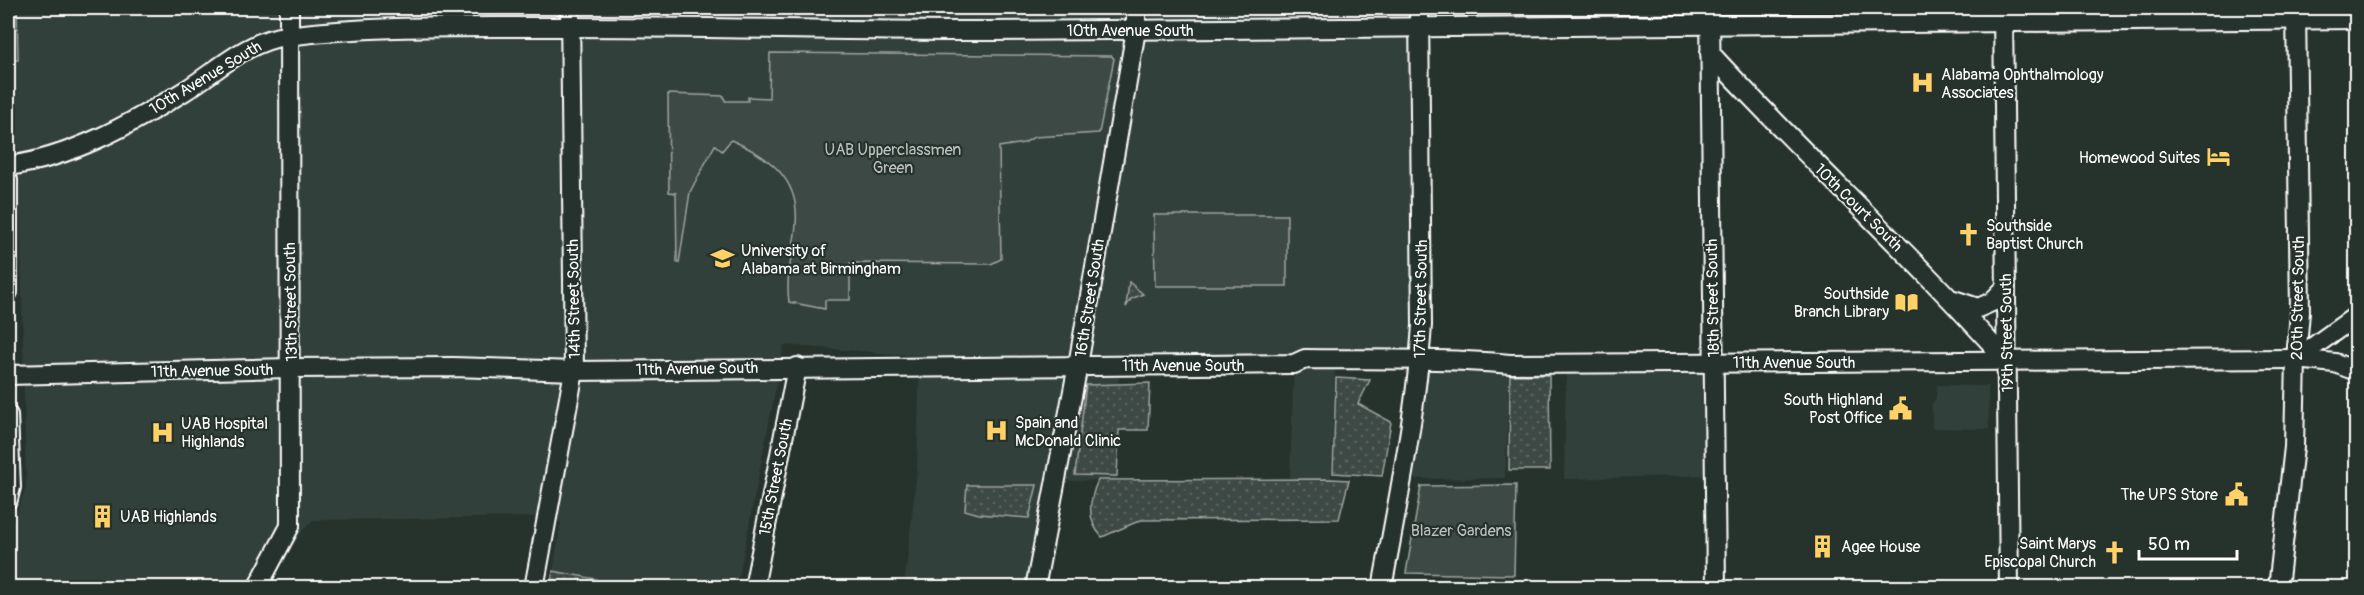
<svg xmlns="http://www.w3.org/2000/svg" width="2364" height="595" font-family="Pangolin,sans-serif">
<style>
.built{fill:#333f3a}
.grass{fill:url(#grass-dots);stroke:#9ea4a2;stroke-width:1.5}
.forest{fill:url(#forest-crowns);stroke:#9ea4a2;stroke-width:1.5}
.garden{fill:#3e4944;stroke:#9ea4a2;stroke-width:1.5}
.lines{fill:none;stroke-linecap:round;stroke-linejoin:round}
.minor-casing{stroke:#fff;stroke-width:22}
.minor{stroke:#26332d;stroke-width:18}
.labels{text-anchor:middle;stroke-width:4.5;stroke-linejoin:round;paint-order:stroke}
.street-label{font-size:16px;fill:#fff;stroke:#26332d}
.poi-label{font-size:16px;fill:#fff;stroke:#26332d;text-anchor:start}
.park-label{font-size:16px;fill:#bbbfbe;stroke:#26332d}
</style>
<defs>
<pattern id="grass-dots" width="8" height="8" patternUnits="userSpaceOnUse" patternTransform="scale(1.5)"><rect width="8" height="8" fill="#3e4944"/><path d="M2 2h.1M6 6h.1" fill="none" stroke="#5b6460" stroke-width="1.8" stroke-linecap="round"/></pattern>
<pattern id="forest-crowns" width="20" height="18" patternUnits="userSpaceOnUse" patternTransform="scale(1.5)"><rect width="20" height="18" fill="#3e4944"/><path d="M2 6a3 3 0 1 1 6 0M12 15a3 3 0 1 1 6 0" fill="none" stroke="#5b6460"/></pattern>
</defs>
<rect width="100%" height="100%" fill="#26332d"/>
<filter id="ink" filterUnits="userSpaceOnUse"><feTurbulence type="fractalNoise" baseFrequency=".0167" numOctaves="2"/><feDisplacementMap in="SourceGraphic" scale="12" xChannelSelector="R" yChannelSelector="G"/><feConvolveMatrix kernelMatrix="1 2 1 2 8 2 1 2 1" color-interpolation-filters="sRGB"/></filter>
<g filter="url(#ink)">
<g class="built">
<polygon points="8,8 2289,8 2289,25 2282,32 1430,38 1428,193 1419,359 1713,362 1715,475 1564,479 1566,372 1510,364 1505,478 1402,479 1418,366 1335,364 1331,479 1290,480 1294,364 1119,366 1117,480 1057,481 1035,587 904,587 917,470 920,356 784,345 737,587 595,587 596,579 553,571 561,522 533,517 313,520 302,531 269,587 8,587 8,523 13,524 26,487 19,150 8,149"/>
<polygon points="1937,385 1988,386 1989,429 1932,428 1932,403 1936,398"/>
</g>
<g class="grass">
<polygon points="1129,282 1143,294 1131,299 1126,307"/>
<polygon points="1510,375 1549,375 1550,470 1509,470"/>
<polygon points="1336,378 1370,380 1358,404 1391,422 1382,476 1333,473"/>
<polygon points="1150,383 1148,430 1119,430 1117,476 1075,475 1086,385"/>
<path d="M1098,480L1331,479L1349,480L1339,519L1141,520L1102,537C1086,520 1089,500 1098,480Z"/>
<polygon points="967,485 1037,485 1029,518 979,514 965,510"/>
<polygon points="553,571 596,579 595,587 550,587"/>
</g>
<g class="forest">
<polygon points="8,8 17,8 18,60 14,60 8,51"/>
<polygon points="745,8 1118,8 1114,11 1103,13"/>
</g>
<g class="garden">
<path d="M770,53L1112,56L1114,59L1099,133L1034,137L1024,143L999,147L1001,259L991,264L850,263V300H825V309L789,302C785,274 794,251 796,224C800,178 768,156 731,140L722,151L715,145L690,192L679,263L677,262L676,193L669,192L668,94L724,96L725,101H748V97L769,98Z"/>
<polygon points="1154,215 1287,215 1287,286 1155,286"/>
<polygon points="1516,485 1514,575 1406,573 1421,486"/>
</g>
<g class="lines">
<defs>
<g id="minor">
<polyline points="1710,8 1716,588"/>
<polyline points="2003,8 2009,588"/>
<path d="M1710,53C1806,158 1912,254 2007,361"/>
<path d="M8,166C70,158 129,125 183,92C216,72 246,41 286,36C365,26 446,27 525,27C681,26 837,31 992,31C1447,29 1902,22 2356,19"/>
<polyline points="8,180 8,292"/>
<polyline points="1954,300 1978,308 1992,302 2006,287"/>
<polyline points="2296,359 2356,316"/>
<path d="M8,375L291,368L453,367L574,371L1294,364L1305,359C1374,360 1442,358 1510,364L2296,359L2335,363L2356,371"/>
<polyline points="8,415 11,487 8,499"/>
<polyline points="257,588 290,526 289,8"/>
<polyline points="534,588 574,371 570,8"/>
<polyline points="754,588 797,367"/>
<polyline points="1035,588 1078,365 1136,30 1136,8"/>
<path d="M1382,588C1398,501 1416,413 1422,325L1419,8"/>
<polyline points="2278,588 2294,447 2296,359 2300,312 2296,9"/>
</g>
</defs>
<use href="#minor" class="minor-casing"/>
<use href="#minor" class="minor"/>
</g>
</g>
<defs>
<symbol id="hospital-bare" viewBox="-9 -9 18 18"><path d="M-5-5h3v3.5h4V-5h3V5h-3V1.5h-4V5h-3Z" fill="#ffd166" stroke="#26332d" stroke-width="2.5" paint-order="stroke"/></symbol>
<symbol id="hotel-bare" viewBox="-9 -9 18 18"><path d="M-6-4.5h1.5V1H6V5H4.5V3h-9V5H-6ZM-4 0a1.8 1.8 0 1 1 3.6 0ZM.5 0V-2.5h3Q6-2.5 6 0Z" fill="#ffd166" stroke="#26332d" stroke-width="2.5" paint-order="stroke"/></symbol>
<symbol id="church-bare" viewBox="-9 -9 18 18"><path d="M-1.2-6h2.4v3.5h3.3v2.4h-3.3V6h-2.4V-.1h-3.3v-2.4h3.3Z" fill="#ffd166" stroke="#26332d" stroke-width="2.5" paint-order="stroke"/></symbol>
<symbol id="university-bare" viewBox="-9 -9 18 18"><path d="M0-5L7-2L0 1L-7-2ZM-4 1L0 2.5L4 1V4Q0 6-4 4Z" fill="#ffd166" stroke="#26332d" stroke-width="2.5" paint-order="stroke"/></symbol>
<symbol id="library-bare" viewBox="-9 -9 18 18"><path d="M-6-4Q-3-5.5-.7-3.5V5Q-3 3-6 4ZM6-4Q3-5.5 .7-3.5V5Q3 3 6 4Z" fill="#ffd166" stroke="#26332d" stroke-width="2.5" paint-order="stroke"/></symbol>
<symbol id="civic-bare" viewBox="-9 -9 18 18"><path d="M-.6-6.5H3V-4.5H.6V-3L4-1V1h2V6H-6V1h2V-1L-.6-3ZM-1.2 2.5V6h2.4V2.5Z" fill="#ffd166" stroke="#26332d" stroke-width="2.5" paint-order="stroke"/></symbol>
<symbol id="building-bare" viewBox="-9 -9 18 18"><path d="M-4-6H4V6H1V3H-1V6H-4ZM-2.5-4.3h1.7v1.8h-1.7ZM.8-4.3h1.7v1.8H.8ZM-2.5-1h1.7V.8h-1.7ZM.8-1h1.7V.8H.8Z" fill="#ffd166" stroke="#26332d" stroke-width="2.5" paint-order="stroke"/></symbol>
</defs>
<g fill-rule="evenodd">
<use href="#hospital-bare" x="1906" y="66" width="33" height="33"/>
<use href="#hotel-bare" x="2202" y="140" width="33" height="33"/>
<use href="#church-bare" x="1952" y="218" width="33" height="33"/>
<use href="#university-bare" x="706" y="242" width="33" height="33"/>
<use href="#library-bare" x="1890" y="286" width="33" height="33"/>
<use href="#civic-bare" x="1884" y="392" width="33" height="33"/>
<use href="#hospital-bare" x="980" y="414" width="33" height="33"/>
<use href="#hospital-bare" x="146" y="416" width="33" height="33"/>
<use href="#civic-bare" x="2220" y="478" width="33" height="33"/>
<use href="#building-bare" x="86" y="500" width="33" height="33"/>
<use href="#building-bare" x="1806" y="530" width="33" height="33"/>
<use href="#church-bare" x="2098" y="536" width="33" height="33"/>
</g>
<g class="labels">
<g class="street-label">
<text x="1130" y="36">10th Avenue South</text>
<text transform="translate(205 77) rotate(-31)" y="6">10th Avenue South</text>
<text transform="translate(1859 207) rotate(45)" y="6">10th Court South</text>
<text transform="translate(1089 298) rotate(-81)" y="6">16th Street South</text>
<text transform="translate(1712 298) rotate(-91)" y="6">18th Street South</text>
<text transform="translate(2297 298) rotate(-89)" y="6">20th Street South</text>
<text transform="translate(573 299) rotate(-91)" y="6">14th Street South</text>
<text transform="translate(1420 299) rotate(-89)" y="6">17th Street South</text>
<text transform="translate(290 302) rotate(-91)" y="6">13th Street South</text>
<text transform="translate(2006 333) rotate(-91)" y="6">19th Street South</text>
<text x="1794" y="368">11th Avenue South</text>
<text x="1183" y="371">11th Avenue South</text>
<text transform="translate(697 368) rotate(-1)" y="6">11th Avenue South</text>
<text transform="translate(212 370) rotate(-1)" y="6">11th Avenue South</text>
<text transform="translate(775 477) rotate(-79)" y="6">15th Street South</text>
</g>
<g class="poi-label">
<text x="1941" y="80">Alabama Ophthalmology<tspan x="1941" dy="18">Associates</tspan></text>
<text x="2200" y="163" text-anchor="end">Homewood Suites</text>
<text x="1986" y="231">Southside<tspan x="1986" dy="18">Baptist Church</tspan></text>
<text x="741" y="256">University of<tspan x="741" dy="18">Alabama at Birmingham</tspan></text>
<text x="1889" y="299" text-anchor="end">Southside<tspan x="1889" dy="18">Branch Library</tspan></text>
<text x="1883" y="405" text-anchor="end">South Highland<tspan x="1883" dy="18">Post Office</tspan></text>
<text x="1015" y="428">Spain and<tspan x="1015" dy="18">McDonald Clinic</tspan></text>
<text x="181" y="429">UAB Hospital<tspan x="181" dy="18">Highlands</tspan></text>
<text x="2218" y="500" text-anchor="end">The UPS Store</text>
<text x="120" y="522">UAB Highlands</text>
<text x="2096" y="549" text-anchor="end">Saint Marys<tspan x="2096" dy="18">Episcopal Church</tspan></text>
<text x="1841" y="552">Agee House</text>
</g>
<g class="park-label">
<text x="893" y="155">UAB Upperclassmen<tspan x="893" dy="18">Green</tspan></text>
<text x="1461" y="536">Blazer Gardens</text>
</g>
</g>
<rect width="2364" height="595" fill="none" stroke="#26332d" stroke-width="30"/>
<rect x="15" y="15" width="2334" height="565" fill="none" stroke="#fff" stroke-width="2" filter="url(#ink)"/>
<path d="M2139 550v9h98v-9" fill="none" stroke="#ffffff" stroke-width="3"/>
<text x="2148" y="550" font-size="18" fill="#ffffff" stroke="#26332d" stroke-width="4.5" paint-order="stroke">50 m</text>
</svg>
